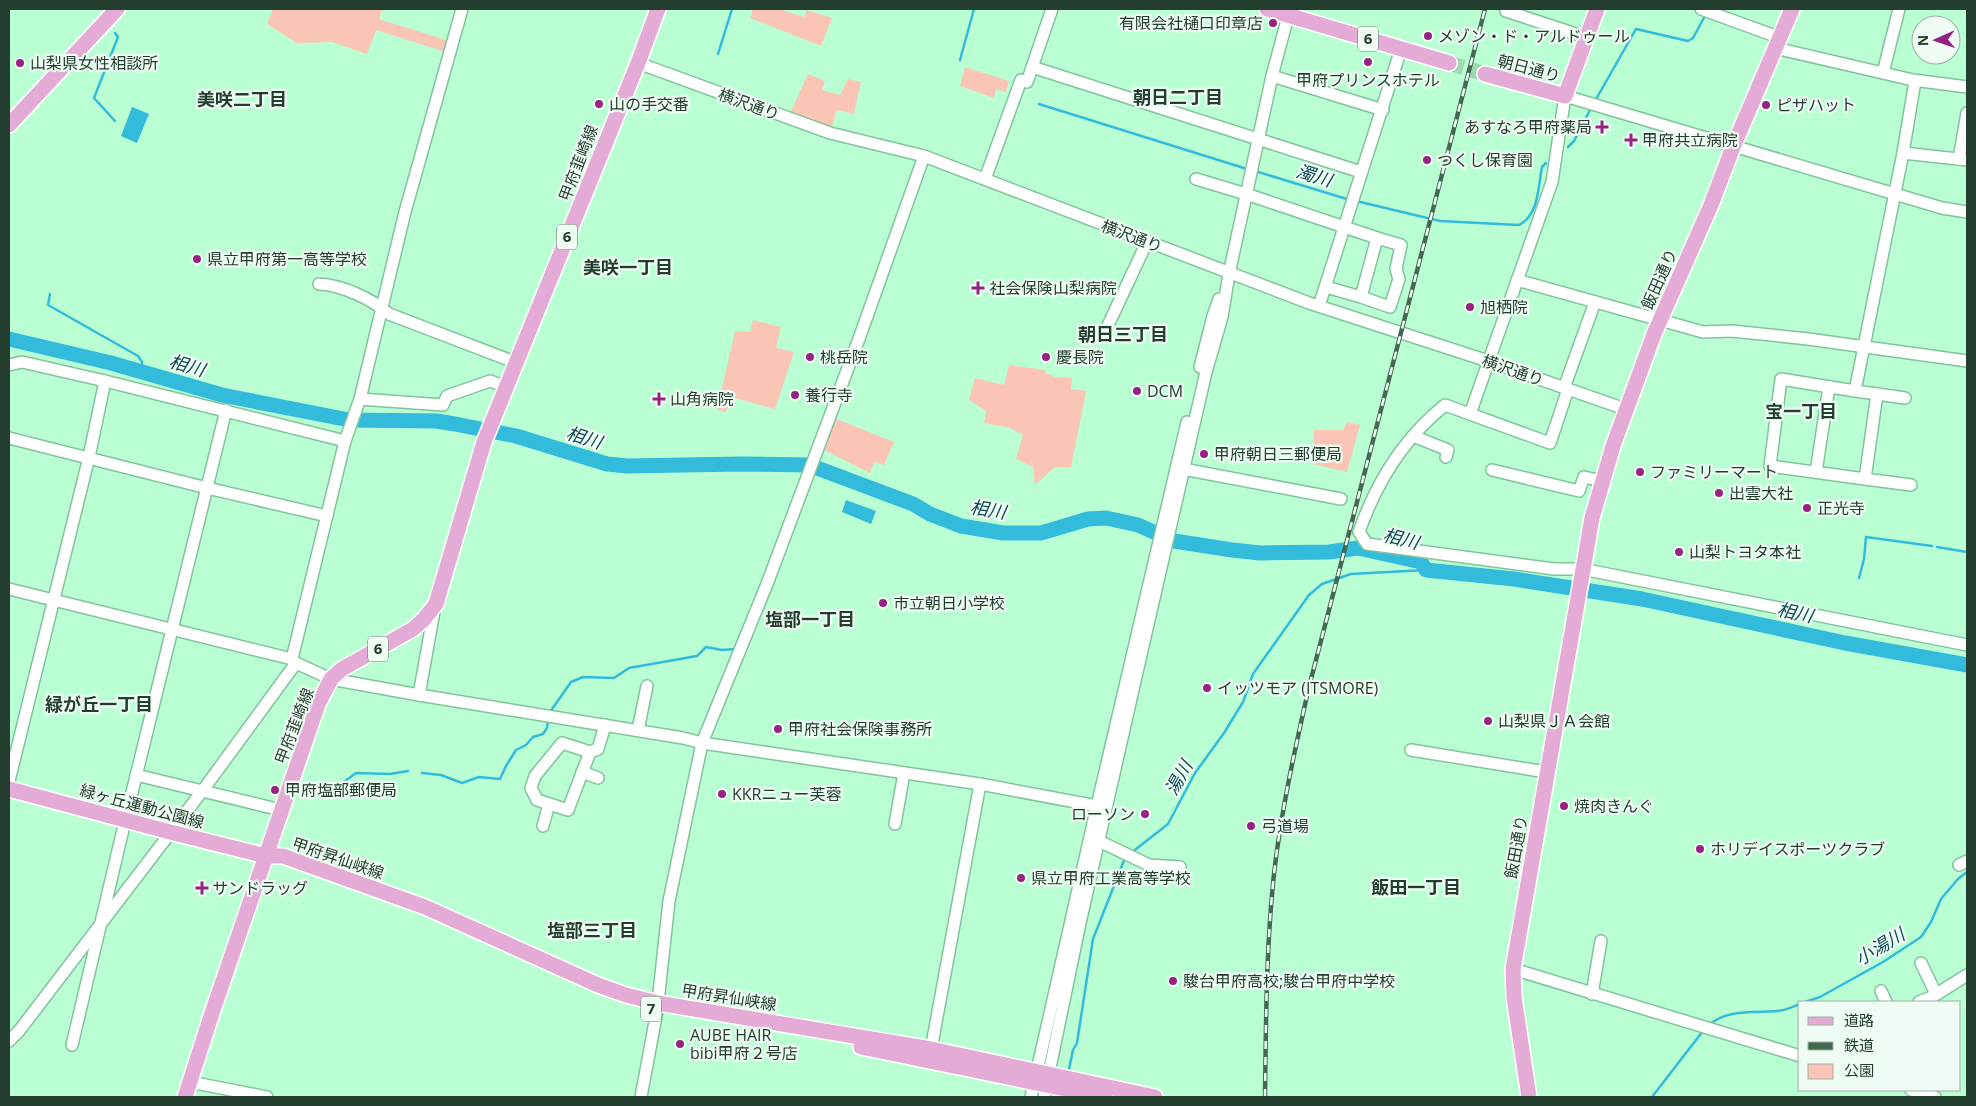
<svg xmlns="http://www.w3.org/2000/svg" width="1976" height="1106" font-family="'Open Sans','Noto Sans JP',sans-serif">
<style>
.green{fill:#fbc5b6}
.water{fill:#32bbda}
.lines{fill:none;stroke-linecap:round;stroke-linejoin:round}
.stream{stroke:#32bbda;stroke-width:2.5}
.river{stroke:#32bbda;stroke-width:15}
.major-tunnel{stroke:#9cd8b2;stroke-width:15;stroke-dasharray:15 8;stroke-linecap:butt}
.minor-casing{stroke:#81c39b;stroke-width:14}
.major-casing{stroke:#fff;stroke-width:18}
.minor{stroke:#fff;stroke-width:11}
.major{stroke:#e3abd6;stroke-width:15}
.rail-casing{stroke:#446953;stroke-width:4.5}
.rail{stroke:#effcf3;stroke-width:2.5;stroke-dasharray:8;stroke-linecap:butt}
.poi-dot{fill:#962381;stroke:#effcf3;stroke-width:2}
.labels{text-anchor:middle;stroke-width:4.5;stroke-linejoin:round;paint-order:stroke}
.shield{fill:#effcf3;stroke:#607769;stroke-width:1}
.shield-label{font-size:15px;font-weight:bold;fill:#233e2e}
.poi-label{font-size:16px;fill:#233e2e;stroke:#effcf3;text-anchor:start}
.street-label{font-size:16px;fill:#233e2e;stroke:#effcf3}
.neighbourhood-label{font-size:18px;font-weight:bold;fill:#233e2e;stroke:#effcf3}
.water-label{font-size:18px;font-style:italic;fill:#0f4855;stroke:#effcf3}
</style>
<rect width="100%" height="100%" fill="#bafed3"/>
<g class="green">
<polygon points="273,9 382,9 379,19 452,42 449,53 376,30 367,54 332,42 297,43 267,24"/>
<polygon points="753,9 779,9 804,17 807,10 832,18 821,46 750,18"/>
<polygon points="965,67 1009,81 1006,92 996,89 994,98 960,86"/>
<polygon points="808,74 825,81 822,90 840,95 848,79 861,82 854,114 837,110 830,133 788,118"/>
<polygon points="753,320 781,327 776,348 794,352 775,409 731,397 726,412 717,410 735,331 750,332"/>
<polygon points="1009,365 1046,370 1045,374 1053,375 1053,377 1072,378 1071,389 1086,391 1071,467 1055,467 1035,485 1033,467 1016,459 1023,435 1010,428 984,423 986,411 969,400 975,378 1004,385"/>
<polygon points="829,416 894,442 884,465 874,462 870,473 818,447"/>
<polygon points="1347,422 1360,425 1347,472 1313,464 1314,430 1343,430"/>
</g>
<g class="water">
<polygon points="132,107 149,114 137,143 121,136"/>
<polygon points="846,500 876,511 871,524 842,512"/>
</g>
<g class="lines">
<g class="stream">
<polyline points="718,54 732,9"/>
<polyline points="960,60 974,9"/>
<polyline points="1595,101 1636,29 1688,41 1693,38 1706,14"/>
<polyline points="1039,104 1247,169"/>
<polyline points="115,121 94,98 118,37 115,33"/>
<polyline points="1568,147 1574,141 1591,108"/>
<polyline points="1255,171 1350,200"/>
<path d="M1356,201L1440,221L1519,225C1539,215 1538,187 1542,167L1546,163"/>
<polyline points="50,294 48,305 138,356 142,362 142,372"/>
<polyline points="1937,547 1967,552"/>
<polyline points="1859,578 1864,559 1866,537 1932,546"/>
<polyline points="550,712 571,682 583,677 614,678 629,668 697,656 706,647 722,650 736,649"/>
<polyline points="422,773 441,775 462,783 479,777 500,779 506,766 516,750 526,745 533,737 543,734 547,728 548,720"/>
<polyline points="345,781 356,773 390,774 408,771"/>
<polyline points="1131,853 1168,824 1195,773 1224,733 1243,702 1253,674 1309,595 1322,584 1351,574 1426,570"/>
<polyline points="1805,1002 1820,997 1883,962 1921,937 1931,922 1941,899 1958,879 1967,872"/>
<path d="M1710,1024C1729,1009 1754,1013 1777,1011C1784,1011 1792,1007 1800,1004"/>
<polyline points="1068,1074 1073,1050 1077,1043 1093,939 1125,858"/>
<polyline points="1652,1097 1703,1031"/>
</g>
<polyline class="river" points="9,339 111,363 222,395 349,420 436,421 455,424 516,436 607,464 627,466 741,464 809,465 913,504 930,514 961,526 1003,533 1041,533 1088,519 1106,518 1138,525 1174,541 1232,550 1260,553 1329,552 1358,548 1421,562 1426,570 1514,579 1642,599 1845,643 1967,665"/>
<polyline class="major-tunnel" points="1449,63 1485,74"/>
<defs>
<g id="minor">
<polyline points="1506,9 1506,11 1585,37"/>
<polyline points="1701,9 1778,37"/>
<polyline points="1775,48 1913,80 1967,87"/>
<polyline points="638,63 830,133 924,156 1309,303 1488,361 1625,409"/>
<polyline points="1032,67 1361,172"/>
<polyline points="1883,73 1899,9"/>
<polyline points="1272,76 1383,110"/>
<polyline points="1903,153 1915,81"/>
<polyline points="1959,159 1967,113"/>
<polyline points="985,179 1021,80 1027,82 1052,9"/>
<polyline points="1196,179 1246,194 1377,238 1401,245 1396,269 1399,279 1390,307 1361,297"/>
<polyline points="1517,280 1703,332 1732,331 1808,339 1967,361"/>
<path d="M319,284C342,285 372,299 389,314L517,363"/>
<polyline points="1326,287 1361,297 1377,238"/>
<polyline points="1319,306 1401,49"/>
<polyline points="1103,336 1147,242"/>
<polyline points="9,365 22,362 105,381 345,441"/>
<polyline points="1200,367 1213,316 1219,299"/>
<polyline points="1564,388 1595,302"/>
<path d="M1568,389L1550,443L1445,405C1404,438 1376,483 1359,532L1367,544L1554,569H1582L1967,645"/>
<polyline points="1855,391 1877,394 1865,479 1770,466 1781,379 1855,391 1903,153 1967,160"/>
<polyline points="1877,394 1905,398"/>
<polyline points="360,399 443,405 447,396 490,381 507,387"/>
<polyline points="1470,414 1552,182 1565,96 1942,208 1967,212"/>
<polyline points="1413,436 1448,450 1446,457"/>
<polyline points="9,438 207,488 327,516"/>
<polyline points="1178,468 1341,499"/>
<polyline points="1492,470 1579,491 1584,477 1602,481"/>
<polyline points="1816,472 1829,387"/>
<polyline points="1865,479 1911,485"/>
<polyline points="9,589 292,659 296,663 331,679 419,695 683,738 702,743 980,784 1097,806"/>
<polyline points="292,659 345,441 360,399 405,212 462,9"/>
<polyline points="419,695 435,606"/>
<polyline points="638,730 647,686"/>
<polyline points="1411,750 1546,772"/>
<polyline points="590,752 562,743 535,776 531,788 537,800 568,810 590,752 598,749 605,725"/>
<polyline points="582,772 598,778"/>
<polyline points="136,775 281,810"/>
<polyline points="9,781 89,457 105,381"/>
<polyline points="895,824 904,773"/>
<polyline points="543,826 549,804"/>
<polyline points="1099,841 1149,865 1180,867"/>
<polyline points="1959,865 1967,861"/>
<polyline points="1921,963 1936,994"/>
<polyline points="1513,969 1800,1056"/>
<polyline points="1881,991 1886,1002"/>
<polyline points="1592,994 1601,941"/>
<polyline points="1919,1002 1932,997 1967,975"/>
<polyline points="9,1041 19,1031 203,790 296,663"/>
<polyline points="72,1045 125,821 226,410"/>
<polyline points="930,1055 980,784"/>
<polyline points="190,1082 267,1097"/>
<polyline points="1911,1090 1935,1097"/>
<polyline points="641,1097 657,1011 669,901 702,743 767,584 860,336 924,156"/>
<polyline points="1031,1097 1097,806 1187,422"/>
<polyline points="1044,1097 1080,923 1135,681 1206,372 1222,317 1229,274 1272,76 1290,9"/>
</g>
<g id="major">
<polyline points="1267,9 1449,63"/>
<polyline points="1485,74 1565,96 1597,9"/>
<polyline points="9,125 117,9"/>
<polyline points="9,789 170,832 266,856 283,856 425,907 598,985 626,995 658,1003 931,1049 1155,1097"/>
<polyline points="861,1047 1105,1097"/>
<polyline points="185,1097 212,1013 318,704 331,679 342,669 413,629 424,619 436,604 484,442 638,63 658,9"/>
<polyline points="1529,1097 1514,997 1513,969 1592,518 1613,446 1654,334 1711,205 1733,147 1792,9"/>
</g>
</defs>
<use href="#minor" class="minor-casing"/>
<use href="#major" class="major-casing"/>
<use href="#minor" class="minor"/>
<use href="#major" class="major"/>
<defs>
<path id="rail" d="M1265,1097C1266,1023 1266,948 1274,874C1281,811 1295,749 1309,687L1485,9"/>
</defs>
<use href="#rail" class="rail-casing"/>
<use href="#rail" class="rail"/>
</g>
<g class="poi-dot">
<circle cx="1273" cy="23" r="5"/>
<circle cx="1428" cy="36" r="5"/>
<circle cx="1368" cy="62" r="5"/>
<circle cx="20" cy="63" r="5"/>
<circle cx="599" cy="104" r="5"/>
<circle cx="1766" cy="105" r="5"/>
<path d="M1599.5 119.5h5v5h5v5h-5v5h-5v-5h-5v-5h5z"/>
<path d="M1628.5 132.5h5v5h5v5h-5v5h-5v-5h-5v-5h5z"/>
<circle cx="1427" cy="160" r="5"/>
<circle cx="197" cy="259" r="5"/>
<path d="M975.5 280.5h5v5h5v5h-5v5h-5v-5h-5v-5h5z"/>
<circle cx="1470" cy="307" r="5"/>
<circle cx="810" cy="357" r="5"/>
<circle cx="1046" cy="357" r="5"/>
<circle cx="1137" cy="391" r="5"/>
<circle cx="795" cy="395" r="5"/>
<path d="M656.5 391.5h5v5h5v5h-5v5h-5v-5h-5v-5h5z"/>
<circle cx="1204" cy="454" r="5"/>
<circle cx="1640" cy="472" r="5"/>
<circle cx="1719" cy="493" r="5"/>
<circle cx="1807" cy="508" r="5"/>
<circle cx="1679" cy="552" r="5"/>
<circle cx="883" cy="603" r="5"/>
<circle cx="1207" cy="688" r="5"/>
<circle cx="1488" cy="721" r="5"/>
<circle cx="778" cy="729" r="5"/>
<circle cx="275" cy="790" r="5"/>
<circle cx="722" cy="794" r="5"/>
<circle cx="1564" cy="806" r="5"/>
<circle cx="1145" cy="814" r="5"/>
<circle cx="1251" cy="826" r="5"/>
<circle cx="1700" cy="849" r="5"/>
<circle cx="1021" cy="878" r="5"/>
<path d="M199.5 880.5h5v5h5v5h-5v5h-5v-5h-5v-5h5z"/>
<circle cx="1173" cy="981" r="5"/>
<circle cx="680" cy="1044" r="5"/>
</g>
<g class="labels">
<g class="shield">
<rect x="1358" y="26.5" width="20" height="25" rx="4"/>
<rect x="557" y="224.5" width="20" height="25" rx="4"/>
<rect x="368" y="636.5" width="20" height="25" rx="4"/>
<rect x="641" y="996.5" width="20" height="25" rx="4"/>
</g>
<g class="shield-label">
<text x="1368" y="44">6</text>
<text x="567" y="242">6</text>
<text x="378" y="654">6</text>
<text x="651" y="1014">7</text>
</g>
<g class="poi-label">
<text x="1263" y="29" text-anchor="end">有限会社樋口印章店</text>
<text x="1438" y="42">メゾン・ド・アルドゥール</text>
<text x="30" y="69">山梨県女性相談所</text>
<text x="1368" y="86" text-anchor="middle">甲府プリンスホテル</text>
<text x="609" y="110">山の手交番</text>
<text x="1776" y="111">ピザハット</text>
<text x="1592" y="133" text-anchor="end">あすなろ甲府薬局</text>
<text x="1642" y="146">甲府共立病院</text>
<text x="1437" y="166">つくし保育園</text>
<text x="207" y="265">県立甲府第一高等学校</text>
<text x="989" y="294">社会保険山梨病院</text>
<text x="1480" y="313">旭栖院</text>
<text x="820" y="363">桃岳院</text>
<text x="1056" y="363">慶長院</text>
<text x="1147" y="397">DCM</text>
<text x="805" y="401">養行寺</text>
<text x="670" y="405">山角病院</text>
<text x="1214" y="460">甲府朝日三郵便局</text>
<text x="1650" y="478">ファミリーマート</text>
<text x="1729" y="499">出雲大社</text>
<text x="1817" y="514">正光寺</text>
<text x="1689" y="558">山梨トヨタ本社</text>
<text x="893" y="609">市立朝日小学校</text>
<text x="1217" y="694">イッツモア (ITSMORE)</text>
<text x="1498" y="727">山梨県ＪＡ会館</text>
<text x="788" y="735">甲府社会保険事務所</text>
<text x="285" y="796">甲府塩部郵便局</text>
<text x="732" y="800">KKRニュー芙蓉</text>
<text x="1574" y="812">焼肉きんぐ</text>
<text x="1135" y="820" text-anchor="end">ローソン</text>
<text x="1261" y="832">弓道場</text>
<text x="1710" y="855">ホリデイスポーツクラブ</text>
<text x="1031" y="884">県立甲府工業高等学校</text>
<text x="212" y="894">サンドラッグ</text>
<text x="1183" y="987">駿台甲府高校;駿台甲府中学校</text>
<text x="690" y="1041">AUBE HAIR<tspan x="690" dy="18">bibi甲府２号店</tspan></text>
</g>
<g class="street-label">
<text transform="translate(1529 68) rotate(15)" y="6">朝日通り</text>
<text transform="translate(749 104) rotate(20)" y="6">横沢通り</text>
<text transform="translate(578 163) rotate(-69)" y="6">甲府韮崎線</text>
<text transform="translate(1132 236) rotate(21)" y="6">横沢通り</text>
<text transform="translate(1659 279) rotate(-66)" y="6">飯田通り</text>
<text transform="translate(1513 370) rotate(19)" y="6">横沢通り</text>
<text transform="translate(294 726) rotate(-69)" y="6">甲府韮崎線</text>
<text transform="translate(142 806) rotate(15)" y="6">緑ヶ丘運動公園線</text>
<text transform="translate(1516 847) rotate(-80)" y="6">飯田通り</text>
<text transform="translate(338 858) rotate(19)" y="6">甲府昇仙峡線</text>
<text transform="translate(729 997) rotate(9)" y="6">甲府昇仙峡線</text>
</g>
<g class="neighbourhood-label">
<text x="1178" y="104">朝日二丁目</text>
<text x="242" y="106">美咲二丁目</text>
<text x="628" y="274">美咲一丁目</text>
<text x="1123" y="341">朝日三丁目</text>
<text x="1801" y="418">宝一丁目</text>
<text x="810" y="626">塩部一丁目</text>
<text x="99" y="711">緑が丘一丁目</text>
<text x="1416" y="894">飯田一丁目</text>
<text x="592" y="937">塩部三丁目</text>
</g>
<g class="water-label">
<text transform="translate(1314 176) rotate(17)" y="6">濁川</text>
<text transform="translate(187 366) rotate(16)" y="6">相川</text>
<text transform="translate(584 438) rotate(17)" y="6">相川</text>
<text transform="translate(988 510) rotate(9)" y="6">相川</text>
<text transform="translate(1401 539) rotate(14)" y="6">相川</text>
<text transform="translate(1795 613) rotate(12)" y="6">相川</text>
<text transform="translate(1179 778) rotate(-61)" y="6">湯川</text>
<text transform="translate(1880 947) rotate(-31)" y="6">小湯川</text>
</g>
</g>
<rect width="1976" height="1106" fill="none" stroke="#233e2e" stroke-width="20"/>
<rect x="1798" y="1001" width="162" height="90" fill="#effcf3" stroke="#9db0a4"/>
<rect x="1808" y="1017" width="25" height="8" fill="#e3abd6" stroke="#9db0a4"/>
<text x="1844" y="1026" font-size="15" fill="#233e2e">道路</text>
<rect x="1808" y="1042" width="25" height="8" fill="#446953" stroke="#9db0a4"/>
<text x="1844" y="1051" font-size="15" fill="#233e2e">鉄道</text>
<rect x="1808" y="1064" width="25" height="15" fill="#fbc5b6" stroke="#9db0a4"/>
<text x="1844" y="1076" font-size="15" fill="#233e2e">公園</text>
<g transform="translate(1936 40) rotate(268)"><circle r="24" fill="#effcf3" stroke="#9db0a4"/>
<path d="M0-4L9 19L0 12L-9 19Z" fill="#962381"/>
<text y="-8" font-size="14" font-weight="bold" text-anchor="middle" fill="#233e2e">N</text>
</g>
</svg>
